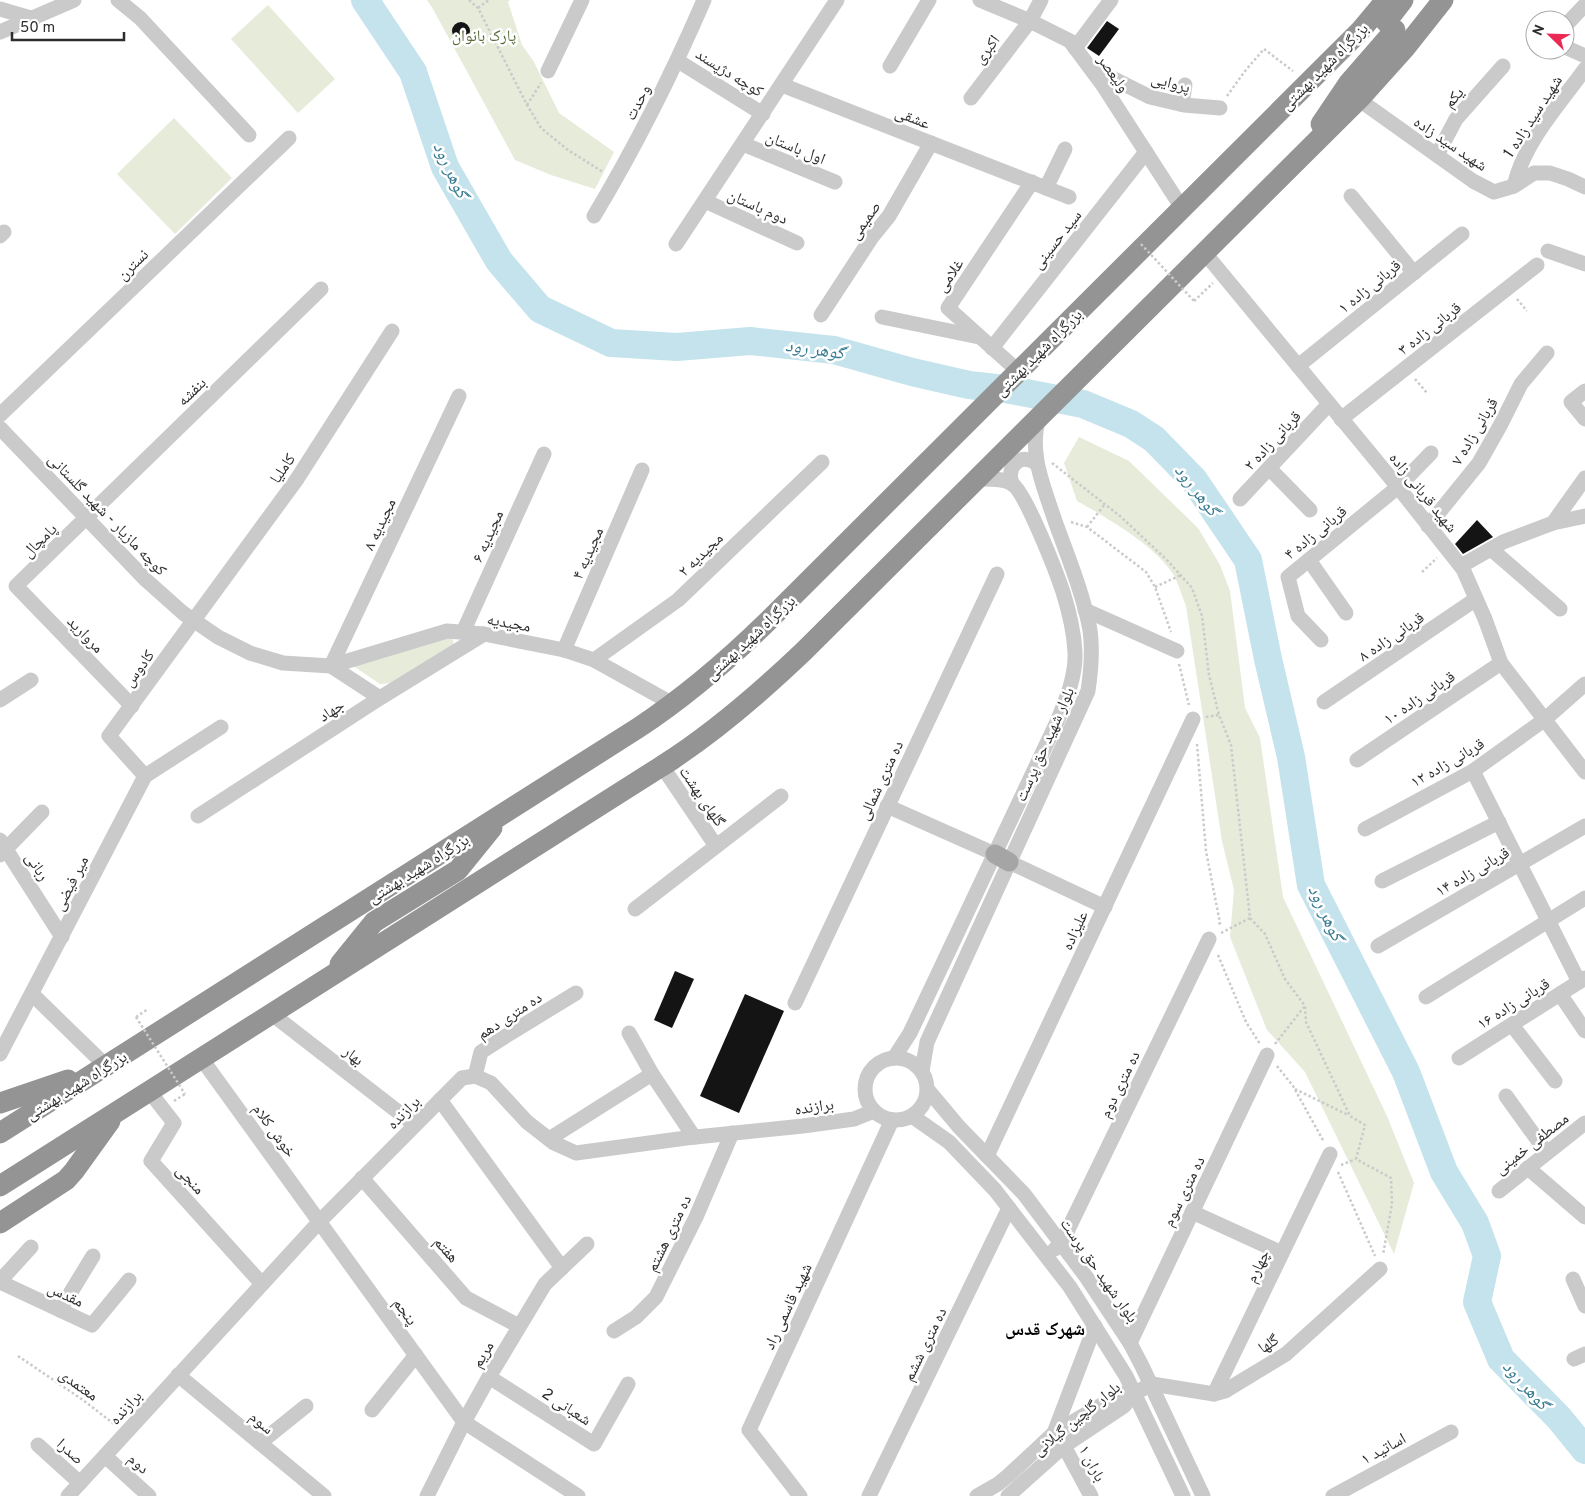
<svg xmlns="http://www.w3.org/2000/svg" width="1585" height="1496" font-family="Overpass,'Noto Naskh Arabic',sans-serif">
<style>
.green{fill:#e6ebda}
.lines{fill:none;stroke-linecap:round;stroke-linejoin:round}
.river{stroke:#c5e3ec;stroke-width:28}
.building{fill:#141414}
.path{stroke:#cacaca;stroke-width:2.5;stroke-dasharray:2.5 2.5;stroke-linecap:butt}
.minor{stroke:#cacaca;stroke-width:15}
.major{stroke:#a5a5a5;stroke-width:19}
.highway{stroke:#949494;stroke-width:21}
.path-bridge{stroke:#cacaca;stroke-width:2.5;stroke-dasharray:2.5 2.5;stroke-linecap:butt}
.labels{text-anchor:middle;stroke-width:5;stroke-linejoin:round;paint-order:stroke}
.park-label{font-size:16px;fill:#576a39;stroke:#fff}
.street-label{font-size:16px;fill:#2d2d2d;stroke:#fff}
.water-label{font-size:18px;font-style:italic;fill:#397c91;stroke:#fff}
.neighbourhood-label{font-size:18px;font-weight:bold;fill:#000;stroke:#fff}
</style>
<rect width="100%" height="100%" fill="#fff"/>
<g class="green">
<polygon points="427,0 510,0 508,2 522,45 534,62 559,113 614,152 595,189 551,175 515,160 433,9"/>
<polygon points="268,5 335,79 298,113 231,39"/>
<polygon points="174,118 232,178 175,234 117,174"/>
<path d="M1079,437L1129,461L1198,528L1220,565L1230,591L1245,708L1260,738L1283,897L1387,1116L1414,1183L1394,1254L1305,1072L1267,1030L1230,937L1234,890L1222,841L1186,606C1182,596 1179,586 1175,577C1157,546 1107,518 1077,501L1064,463Z"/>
<polygon points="452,637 454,645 392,683 380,684 352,665"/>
</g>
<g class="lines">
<polyline class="river" points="365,0 413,72 445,167 499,261 540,309 611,343 677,347 750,341 834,350 912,372 969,385 1005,389 1083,404 1131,424 1154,439 1194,480 1248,560 1268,659 1291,757 1311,885 1406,1072 1444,1172 1475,1223 1487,1256 1477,1302 1501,1359 1559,1418 1585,1450"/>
</g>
<g class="building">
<polygon points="1107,21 1119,29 1099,56 1087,48"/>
<circle cx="461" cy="31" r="9"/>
<polygon points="1477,520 1493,537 1463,554 1455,544"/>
<polygon points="675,971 694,979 672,1028 654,1020"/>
<polygon points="745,994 784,1011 739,1113 700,1096"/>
</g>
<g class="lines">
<g class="path">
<polyline points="469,0 478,8 527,105 541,128 568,150 603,172"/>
<polyline points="478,8 489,0"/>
<polyline points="1227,96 1245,71 1264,49 1293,71"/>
<polyline points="527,105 541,83"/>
<polyline points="1517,299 1527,311"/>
<polyline points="1194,301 1213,283"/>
<polyline points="1415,379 1427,393"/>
<polyline points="1052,463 1120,516 1168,561 1192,588 1202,616 1209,675 1219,715 1231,745 1250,918 1265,934 1285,979 1305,1006 1306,1022 1350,1116 1365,1125 1356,1159 1391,1178 1392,1204 1383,1255"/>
<polyline points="1071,522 1087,527 1146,572 1155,587 1171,632"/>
<polyline points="1087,527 1105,504"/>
<polyline points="1422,572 1437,558"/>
<polyline points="1155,587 1181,575"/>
<polyline points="1179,664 1189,705"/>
<polyline points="1206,717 1219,715"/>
<polyline points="1197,744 1206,851 1220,923 1217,926"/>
<polyline points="1221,933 1250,918"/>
<polyline points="1218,955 1246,1022 1260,1044"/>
<polyline points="136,1017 148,1009"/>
<polyline points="1275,1044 1304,1007"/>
<polyline points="1277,1066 1293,1086 1324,1142"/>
<polyline points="1295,1089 1348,1115"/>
<polyline points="174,1101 185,1094"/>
<polyline points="1341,1165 1356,1159"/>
<polyline points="1338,1172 1375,1256"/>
<polyline points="18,1356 83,1400 114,1424"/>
</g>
<g class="minor">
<polyline points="118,0 140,18 249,135"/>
<polyline points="980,0 1030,21 1070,41 1102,84 1182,208"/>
<polyline points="0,9 34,19"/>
<polyline points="1565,26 1585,5"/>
<polyline points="0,32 74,0"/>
<polyline points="1565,47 1585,56"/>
<polyline points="1075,48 1111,0"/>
<polyline points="678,61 763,114"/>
<polyline points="890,66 929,0"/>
<polyline points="1092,68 1150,97 1184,105 1220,108"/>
<polyline points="548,71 582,0"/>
<polyline points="782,85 1069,197"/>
<polyline points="971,98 1030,21 1041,0"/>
<polyline points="1358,99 1473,181 1494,192 1514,186 1534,173 1550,173 1568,179 1585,187"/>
<polyline points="1182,104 1185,85"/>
<polyline points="743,144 835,182"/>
<polyline points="1437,155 1456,119 1503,66"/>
<path d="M1514,186C1524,142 1559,105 1585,69"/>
<polyline points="1046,188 1065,149"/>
<polyline points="1351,196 1414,273"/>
<polyline points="705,201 797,243"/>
<path d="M594,216C636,146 672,74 704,0"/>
<polyline points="0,236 4,232"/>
<polyline points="676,244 837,0"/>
<polyline points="1548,251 1585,264"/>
<polyline points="1204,252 1398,487 1463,569 1485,619 1501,663 1585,772"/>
<polyline points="821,315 872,237 889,216 931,143"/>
<polyline points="882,317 979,337"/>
<polyline points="992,348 1146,152"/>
<polyline points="1298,366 1462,234"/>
<polyline points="1018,371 948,308 1032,182"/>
<polyline points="1585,391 1571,402 1585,419"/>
<polyline points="0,415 289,138"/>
<polyline points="1341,419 1537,265"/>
<polyline points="0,428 146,580 183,613 218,637 250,653 283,663 331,666 447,631 484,634 564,650 594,660 673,704"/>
<polyline points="1269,468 1310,510"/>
<path d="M1012,484C1006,465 1021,452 1037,464"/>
<polyline points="1240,499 1329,404"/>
<polyline points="1553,523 1585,478"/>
<polyline points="1428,526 1479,463 1501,424 1521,384 1547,353"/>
<polyline points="1491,549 1560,609"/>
<polyline points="1309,560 1346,613"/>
<polyline points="1461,566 1503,542 1553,523 1585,516"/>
<polyline points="1085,610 1177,651"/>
<polyline points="463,632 544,454"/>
<polyline points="1321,640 1298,616 1288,577 1398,487 1431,453"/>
<polyline points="564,650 642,470"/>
<polyline points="594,660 678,600 822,462"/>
<polyline points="331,666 459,396"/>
<polyline points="331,666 380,698"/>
<polyline points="0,700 31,680"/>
<polyline points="1324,702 1476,599"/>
<polyline points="132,706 16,586 321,289"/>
<polyline points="1357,760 1501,663"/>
<polyline points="662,766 716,846"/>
<polyline points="1473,771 1579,982"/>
<polyline points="145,776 221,727"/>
<polyline points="887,806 995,854"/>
<polyline points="198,816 380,698 484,634"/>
<polyline points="1365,829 1473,771 1544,720 1585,684"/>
<polyline points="0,840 62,937"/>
<polyline points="0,855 42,812"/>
<polyline points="1009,862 1105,907"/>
<polyline points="1382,881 1499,822"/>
<polyline points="635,909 781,796"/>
<polyline points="1378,946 1585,826"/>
<polyline points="32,994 106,1066"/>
<polyline points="1560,994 1585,1031"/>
<polyline points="1426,997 1585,898"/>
<polyline points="795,1003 997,574"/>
<polyline points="272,1014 415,1125"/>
<polyline points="1512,1025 1555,1081"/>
<polyline points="629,1033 652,1074 694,1137"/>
<polyline points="0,1054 145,776 109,736 297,479 392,331"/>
<circle cx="896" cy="1089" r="31"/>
<polyline points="201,1058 464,1422 578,1496"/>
<path d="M894,1058L910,1033L1057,722C1066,699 1076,677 1075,652C1074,633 1069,611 1063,592C1057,574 1025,490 1011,483C1001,478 988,479 977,479"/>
<polyline points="1459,1058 1585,978"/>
<path d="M922,1071L927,1042L1088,691C1091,671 1093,651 1090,630C1083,593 1068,557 1055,521C1044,487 1028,453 1039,417"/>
<polyline points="475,1076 481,1052 509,1034 576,993"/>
<polyline points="928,1090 959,1127 1024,1194 1087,1278 1130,1343 1142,1366 1203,1496"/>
<polyline points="149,1091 174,1123 151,1161 262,1284"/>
<polyline points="1506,1096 1547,1153"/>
<polyline points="440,1100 562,1268"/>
<polyline points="912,1116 949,1142 995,1190 1070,1287 1126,1376 1183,1496"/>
<polyline points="549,1139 652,1074"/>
<polyline points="987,1156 1193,719"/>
<polyline points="1528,1168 1585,1217"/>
<polyline points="362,1178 466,1298 519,1326"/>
<polyline points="1499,1191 1585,1123"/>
<polyline points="1192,1212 1282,1253"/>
<polyline points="1055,1249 1061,1244 1209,939"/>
<polyline points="1573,1279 1585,1306"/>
<polyline points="0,1281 31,1247"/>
<polyline points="0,1282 92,1325 129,1280"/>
<polyline points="60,1310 93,1256"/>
<polyline points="614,1331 636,1317 656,1297 696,1217 732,1133"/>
<polyline points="1130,1343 1267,1055"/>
<polyline points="1574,1359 1585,1354"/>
<polyline points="178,1375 324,1496"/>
<polyline points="489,1377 594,1444 628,1384"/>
<polyline points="1214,1394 1330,1154"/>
<polyline points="372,1410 416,1355"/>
<polyline points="260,1443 306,1406"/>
<polyline points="38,1445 80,1483"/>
<polyline points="105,1456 149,1496"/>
<polyline points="68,1496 320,1221 462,1078 475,1076 491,1083 527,1122 554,1143 576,1153 686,1138 803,1126 854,1119 874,1111"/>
<polyline points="427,1496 464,1422 489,1377 545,1284 587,1244"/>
<polyline points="800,1496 749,1430 892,1120"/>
<polyline points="869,1496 1009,1208"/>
<polyline points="977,1496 998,1484 1009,1475 1054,1433 1120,1394 1135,1393"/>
<polyline points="1008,1496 1064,1446 1124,1406 1135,1393 1152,1384 1214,1394 1225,1391 1286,1354 1380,1269"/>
<polyline points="1091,1496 1064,1446 1054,1433 1095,1326"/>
<polyline points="1333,1496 1451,1432"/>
</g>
<polyline class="major" points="995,854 1009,862"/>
<g class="highway">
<polyline points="1386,22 1403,0"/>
<polyline points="1321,124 1348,84 1395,30"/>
<path d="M662,766C714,733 759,694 804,651L1361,97L1405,48L1443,0"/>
<polyline points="340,964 374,922 458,870 492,828"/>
<polyline points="0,1103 68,1080"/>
<path d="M0,1133L638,728C685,697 727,661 767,622L1361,30L1386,0"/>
<polyline points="0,1186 673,759"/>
<polyline points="0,1223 66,1180 74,1171 110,1121"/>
</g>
<g class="path-bridge">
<polyline points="1141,244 1194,301"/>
<polyline points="136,1017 185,1094"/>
</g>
</g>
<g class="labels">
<g class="park-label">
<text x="484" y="41">پارک بانوان</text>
</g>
<g class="street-label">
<text transform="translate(986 49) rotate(-53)" y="6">اکبری</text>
<text transform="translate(1324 66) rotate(-45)" y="6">بزرگراه شهید بهشتی</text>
<text transform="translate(730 72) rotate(32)" y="6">کوچه دژپسند</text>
<text transform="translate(1114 73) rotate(55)" y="6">ولیعصر</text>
<text transform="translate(1171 82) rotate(15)" y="6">پروایی</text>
<text transform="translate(1453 97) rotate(-50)" y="6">یکم</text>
<text transform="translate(637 102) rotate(-63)" y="6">وحدت</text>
<text transform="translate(1532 116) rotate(-57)" y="6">شهید سید زاده 1</text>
<text transform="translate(913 117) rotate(21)" y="6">عشقی</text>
<text transform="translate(1451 143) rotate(34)" y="6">شهید سید زاده</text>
<text transform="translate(796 147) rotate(22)" y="6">اول باستان</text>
<text transform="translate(758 206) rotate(24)" y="6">دوم باستان</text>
<text transform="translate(864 220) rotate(-55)" y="6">صمیمی</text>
<text transform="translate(1056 239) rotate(-52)" y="6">سید حسینی</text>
<text transform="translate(132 264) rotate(-44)" y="6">نسترن</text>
<text transform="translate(949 275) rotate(-56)" y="6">غلامی</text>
<text transform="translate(1369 286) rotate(-39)" y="6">قربانی زاده ۱</text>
<text transform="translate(1429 328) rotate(-38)" y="6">قربانی زاده ۳</text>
<text transform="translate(1038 352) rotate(-45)" y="6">بزرگراه شهید بهشتی</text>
<text transform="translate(191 391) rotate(-44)" y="6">بنفشه</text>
<text transform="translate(1474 431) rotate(-59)" y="6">قربانی زاده ۷</text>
<text transform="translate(1272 440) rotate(-47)" y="6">قربانی زاده ۲</text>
<text transform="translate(282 468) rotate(-56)" y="6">کاملیا</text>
<text transform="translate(1424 492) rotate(51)" y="6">شهید قربانی زاده</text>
<text transform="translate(108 514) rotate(46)" y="6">کوچه مازیار - شهید گلستانی</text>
<text transform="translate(379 524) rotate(-65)" y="6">مجیدیه ۸</text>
<text transform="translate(1315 532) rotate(-39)" y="6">قربانی زاده ۴</text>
<text transform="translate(487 536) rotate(-66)" y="6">مجیدیه ۶</text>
<text transform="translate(39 540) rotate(-44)" y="6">پامچال</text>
<text transform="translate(587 553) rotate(-66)" y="6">مجیدیه ۴</text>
<text transform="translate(700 554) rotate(-44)" y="6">مجیدیه ۲</text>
<text transform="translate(509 622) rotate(10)" y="6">مجیدیه</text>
<text transform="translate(86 634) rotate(46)" y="6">مروارید</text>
<text transform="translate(1391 636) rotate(-34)" y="6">قربانی زاده ۸</text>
<text transform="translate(750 637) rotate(-43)" y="6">بزرگراه شهید بهشتی</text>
<text transform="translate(138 668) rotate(-54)" y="6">کادوس</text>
<text transform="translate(1419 697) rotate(-34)" y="6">قربانی زاده ۱۰</text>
<text transform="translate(331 710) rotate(-33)" y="6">جهاد</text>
<text transform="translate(1044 744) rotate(-66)" y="6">بلوار شهید حق پرست</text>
<text transform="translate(1447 762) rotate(-30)" y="6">قربانی زاده ۱۲</text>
<text transform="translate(880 780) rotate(-65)" y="6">ده متری شمالی</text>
<text transform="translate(703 796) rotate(56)" y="6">گلهای بهشت</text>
<text transform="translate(38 866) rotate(57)" y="6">ربانی</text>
<text transform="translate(418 868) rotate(-32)" y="6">بزرگراه شهید بهشتی</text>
<text transform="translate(1472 871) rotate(-30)" y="6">قربانی زاده ۱۴</text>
<text transform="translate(70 883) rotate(-63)" y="6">میر فیضی</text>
<text transform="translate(1074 930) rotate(-65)" y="6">علیزاده</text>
<text transform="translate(1513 1003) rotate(-32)" y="6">قربانی زاده ۱۶</text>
<text transform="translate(509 1015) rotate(-33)" y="6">ده متری دهم</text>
<text transform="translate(354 1055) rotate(38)" y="6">بهار</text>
<text transform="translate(1119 1084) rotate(-64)" y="6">ده متری دوم</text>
<text transform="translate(76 1085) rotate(-32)" y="6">بزرگراه شهید بهشتی</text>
<text transform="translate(814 1106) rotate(-8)" y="6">برازنده</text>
<text transform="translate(403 1112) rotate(-45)" y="6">برازنده</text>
<text transform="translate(275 1130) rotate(54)" y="6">خوش کلام</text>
<text transform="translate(1531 1143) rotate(-38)" y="6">مصطفی خمینی</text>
<text transform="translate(191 1179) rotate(48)" y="6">منجی</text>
<text transform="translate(1183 1191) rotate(-64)" y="6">ده متری سوم</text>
<text transform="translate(668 1233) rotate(-64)" y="6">ده متری هشتم</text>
<text transform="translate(447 1249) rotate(49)" y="6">هفتم</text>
<text transform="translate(1257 1266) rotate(-64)" y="6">چهارم</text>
<text transform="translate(1100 1270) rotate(55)" y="6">بلوار شهید حق پرست</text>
<text transform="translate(66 1294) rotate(25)" y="6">مقدس</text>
<text transform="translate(787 1306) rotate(-65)" y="6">شهید قاسمی راد</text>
<text transform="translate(406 1311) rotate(54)" y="6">پنجم</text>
<text transform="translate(1268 1343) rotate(-34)" y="6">گلها</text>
<text transform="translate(924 1344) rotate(-64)" y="6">ده متری ششم</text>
<text transform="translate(482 1354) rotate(-59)" y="6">مریم</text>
<text transform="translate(79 1384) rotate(35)" y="6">معتمدی</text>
<text transform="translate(567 1406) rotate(33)" y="6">شعبانی 2</text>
<text transform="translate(125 1407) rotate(-48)" y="6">برازنده</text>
<text transform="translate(1076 1418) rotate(-39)" y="6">بلوار گلچین گیلانی</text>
<text transform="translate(262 1422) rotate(40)" y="6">سوم</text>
<text transform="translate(1383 1448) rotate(-29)" y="6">اساتید ۱</text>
<text transform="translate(71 1451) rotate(42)" y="6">صدرا</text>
<text transform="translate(139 1463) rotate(42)" y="6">دوم</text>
<text transform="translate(1093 1463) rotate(62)" y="6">باران ۱</text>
</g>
<g class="water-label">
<text transform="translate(451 170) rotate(65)" y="6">گوهر رود</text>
<text transform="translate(815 349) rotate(8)" y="6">گوهر رود</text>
<text transform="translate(1197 490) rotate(52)" y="6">گوهر رود</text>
<text transform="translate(1326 913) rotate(65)" y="6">گوهر رود</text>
<text transform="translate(1526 1385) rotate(48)" y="6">گوهر رود</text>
</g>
<g class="neighbourhood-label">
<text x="1045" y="1335">شهرک قدس</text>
</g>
</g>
<g transform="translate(1550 35) rotate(293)"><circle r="24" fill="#ffffff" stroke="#ababab"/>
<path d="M0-4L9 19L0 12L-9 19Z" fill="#ea2954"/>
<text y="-8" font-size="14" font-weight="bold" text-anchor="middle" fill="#2d2d2d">N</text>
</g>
<path d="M12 32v8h112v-8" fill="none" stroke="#2d2d2d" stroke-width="2.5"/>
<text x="20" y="32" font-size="15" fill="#2d2d2d" stroke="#ffffff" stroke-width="4" paint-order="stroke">50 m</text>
</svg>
